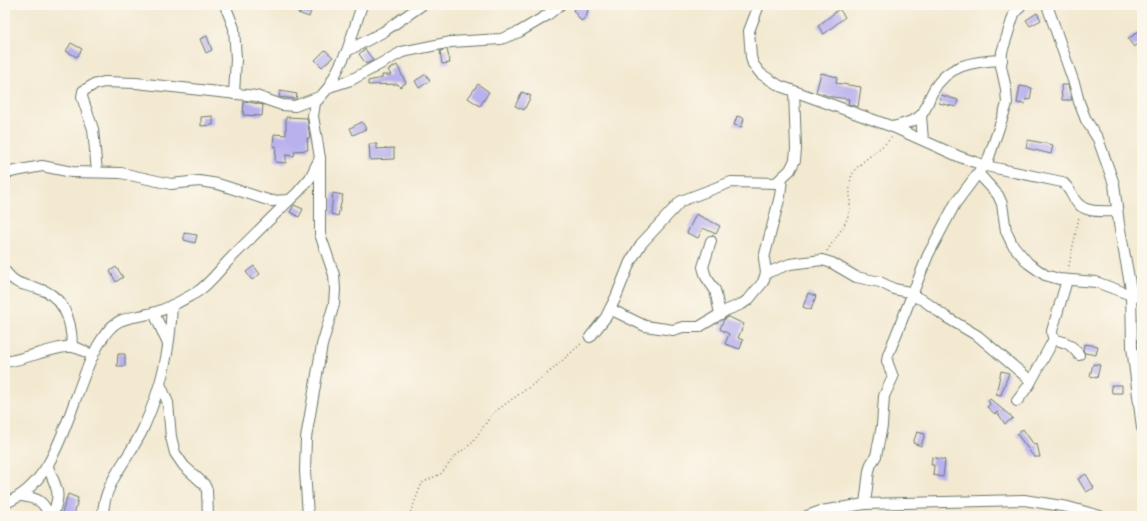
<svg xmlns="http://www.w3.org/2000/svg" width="1147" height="521" font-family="'Gochi Hand',sans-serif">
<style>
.building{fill:#b9b1ee}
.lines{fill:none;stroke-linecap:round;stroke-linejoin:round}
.street-casing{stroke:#69796b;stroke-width:12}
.path{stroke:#69796b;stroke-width:1.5;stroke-dasharray:1 3;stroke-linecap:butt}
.street{stroke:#fff;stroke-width:10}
</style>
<rect width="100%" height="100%" fill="#fbf7ec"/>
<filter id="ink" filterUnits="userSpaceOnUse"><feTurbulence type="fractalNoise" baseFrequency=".025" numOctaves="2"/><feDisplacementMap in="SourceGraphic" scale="8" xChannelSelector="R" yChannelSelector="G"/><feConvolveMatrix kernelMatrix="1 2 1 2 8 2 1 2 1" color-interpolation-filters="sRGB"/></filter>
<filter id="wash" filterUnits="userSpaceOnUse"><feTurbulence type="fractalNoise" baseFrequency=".012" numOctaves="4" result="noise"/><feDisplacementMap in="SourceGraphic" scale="16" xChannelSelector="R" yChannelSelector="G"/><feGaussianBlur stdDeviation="0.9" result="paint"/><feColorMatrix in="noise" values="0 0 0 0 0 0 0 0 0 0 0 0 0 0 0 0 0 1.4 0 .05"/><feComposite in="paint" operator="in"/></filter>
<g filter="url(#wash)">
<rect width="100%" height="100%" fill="#f3e9d1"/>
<g id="blocks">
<g class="building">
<polygon points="301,5 313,5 309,17 298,13"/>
<polygon points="579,5 584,5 588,10 586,17 581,21 573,10"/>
<polygon points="839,9 845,17 824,34 818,26"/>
<polygon points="1037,13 1041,20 1030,26 1026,20"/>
<polygon points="1142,29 1142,42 1134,47 1128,39"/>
<polygon points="207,36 212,50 206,53 200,39"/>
<polygon points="71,43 82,49 77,57 66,51"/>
<polygon points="365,49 373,60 366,64 359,54"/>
<polygon points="447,49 450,63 442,64 440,51"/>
<polygon points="325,50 333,57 322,67 315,60"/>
<polygon points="397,65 406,83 400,87 398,84 368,85 368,81 382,78 382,75 391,75 388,70"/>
<polygon points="821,73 837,77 836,83 861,87 858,107 848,104 849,99 832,97 816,92"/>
<polygon points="426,74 430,81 419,88 415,81"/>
<polygon points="478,84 489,92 480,106 468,98"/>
<polygon points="1061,85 1068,85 1072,100 1062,100"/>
<polygon points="1020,86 1032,88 1030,100 1026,99 1025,104 1017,103"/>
<polygon points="280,91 297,94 296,99 279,97"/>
<polygon points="522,92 531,96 524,110 515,106"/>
<polygon points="941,95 958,100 956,107 939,103"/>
<polygon points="244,101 263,105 262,116 243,115"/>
<polygon points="213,116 213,125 201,126 201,117"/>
<polygon points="737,116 744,118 742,127 734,125"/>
<polygon points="286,117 307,118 310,138 307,138 308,150 295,151 294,156 286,155 286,163 275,162 276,146 273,146 274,134 286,135"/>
<polygon points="362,122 366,129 353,135 350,128"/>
<polygon points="1028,140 1053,145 1051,154 1026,148"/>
<polygon points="369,144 377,144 377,149 394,148 394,159 370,160"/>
<polygon points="333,193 343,195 338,216 331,214"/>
<polygon points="294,205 303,209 299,217 290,212"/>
<polygon points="696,214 720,226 716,234 703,228 698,238 687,233"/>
<polygon points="184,233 197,235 195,243 184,240"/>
<polygon points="254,266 260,274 252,280 246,272"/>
<polygon points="116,267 123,277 116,282 110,271"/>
<polygon points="808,293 816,296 811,310 803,307"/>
<polygon points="729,317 744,324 738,338 743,340 740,349 725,344 729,334 720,329 724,319"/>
<polygon points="1084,344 1098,346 1096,355 1085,353 1083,350"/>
<polygon points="118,354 125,354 125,366 117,366"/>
<polygon points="1093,364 1100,365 1097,378 1090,376"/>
<polygon points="1001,371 1009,373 1001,395 996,394"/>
<polygon points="1111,385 1122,385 1122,393 1112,393"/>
<polygon points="990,399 1013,418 1005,424 997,412 995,414 987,407 990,404 988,400"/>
<polygon points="1023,429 1034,445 1037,444 1040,457 1034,457 1017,434"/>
<polygon points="917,432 925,434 921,446 913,443"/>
<polygon points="932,457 945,460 943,477 933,475 934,465 931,465"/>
<polygon points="1086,474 1094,488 1086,492 1078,479"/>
<polygon points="68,494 78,498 74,516 61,516"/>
</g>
</g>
</g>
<g filter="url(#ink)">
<use href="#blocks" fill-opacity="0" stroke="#69796b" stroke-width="1"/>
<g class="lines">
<defs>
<g id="street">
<polyline points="225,5 234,28 236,59 234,94"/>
<path d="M759,5L749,31L751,57L753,64L761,74L780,86L893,127L960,157L986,166L1062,182C1069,187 1071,194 1075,200C1084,214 1102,211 1117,211"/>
<polyline points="1047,5 1075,86 1079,102 1086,120 1098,139 1114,184 1119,224 1131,289 1132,347 1142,428"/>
<polyline points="347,51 383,32 422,5"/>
<polyline points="329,87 351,80 402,52 451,42 501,39 519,32 546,16 560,5"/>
<polyline points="921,116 923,140"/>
<path d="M893,127C902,124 915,122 921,115C927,109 928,100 932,93C946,65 973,61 1002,60"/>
<polyline points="986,166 1007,104 1006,89 1001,66 1002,52 1014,14 1021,5"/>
<polyline points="97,172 93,129 82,97 83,91 93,85 104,82 136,83 256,96 282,105 295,106 319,97"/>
<polyline points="5,173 42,166 72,172 121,173 171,184 199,181 218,184 271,201 289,200"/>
<polyline points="978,173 998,195 1002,204 1006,231 1012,244 1028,263 1045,275 1059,279 1096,282 1131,295"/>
<polyline points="711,241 703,267 706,277 715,290 720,314"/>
<path d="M5,271C16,285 22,284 37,288C65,296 72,321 72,347"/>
<polyline points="766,273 790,264 822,260 832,263 856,277 880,282 894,289 914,293"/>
<path d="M1067,280L1052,331C1052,343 1060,339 1068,344C1073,347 1076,351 1079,355"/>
<polyline points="913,296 923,300 946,317 978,336 1031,381"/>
<polyline points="1131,299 1142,293"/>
<polyline points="610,309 645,326 673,330 683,327 699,327 727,310 742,304 749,299 763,282 766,273 764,258 780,196 782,179"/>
<polyline points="154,313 168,344"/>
<polyline points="590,337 606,317 616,297 630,262 641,244 681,201 731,182 776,183 790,170 795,160 796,149 794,91"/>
<path d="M5,362C23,360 59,345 72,347C80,348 86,352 93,356"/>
<polyline points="161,386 168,403 171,437 175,453 184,466 204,484 207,490 208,516"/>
<polyline points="1017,401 1029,385 1054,339"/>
<path d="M48,467C57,490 62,492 52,516"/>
<path d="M22,496C39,499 42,500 50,516"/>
<path d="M5,503C64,482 70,388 102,339C118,313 131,320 156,312C170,308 184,299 197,292C210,284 220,269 231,258C253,236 275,214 298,192L310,178L320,158"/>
<polyline points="865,504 869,471 871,464 876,456 882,426 884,396 893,377 887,361 888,355 928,255 955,204 984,165"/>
<path d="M103,516C103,482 130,458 143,429C162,386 170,352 172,305"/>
<polyline points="308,516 305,471 306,438 322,345 334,304 335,290 334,275 320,234 320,158 313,116 315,103 329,87 347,51 362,5"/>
<polyline points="807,516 821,511 865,504 1024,500 1068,507 1100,516"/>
</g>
</defs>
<use href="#street" class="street-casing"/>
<g class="path">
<path d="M827,251C836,236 847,226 850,208C851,197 848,185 852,175C857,163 882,149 892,137"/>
<polyline points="1068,270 1079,217"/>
<polyline points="409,516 422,483 442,473 454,457 472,443 493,413 546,375 583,342"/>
</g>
<use href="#street" class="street"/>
</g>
</g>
<rect width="1147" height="521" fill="none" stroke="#fbf7ec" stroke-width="20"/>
</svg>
